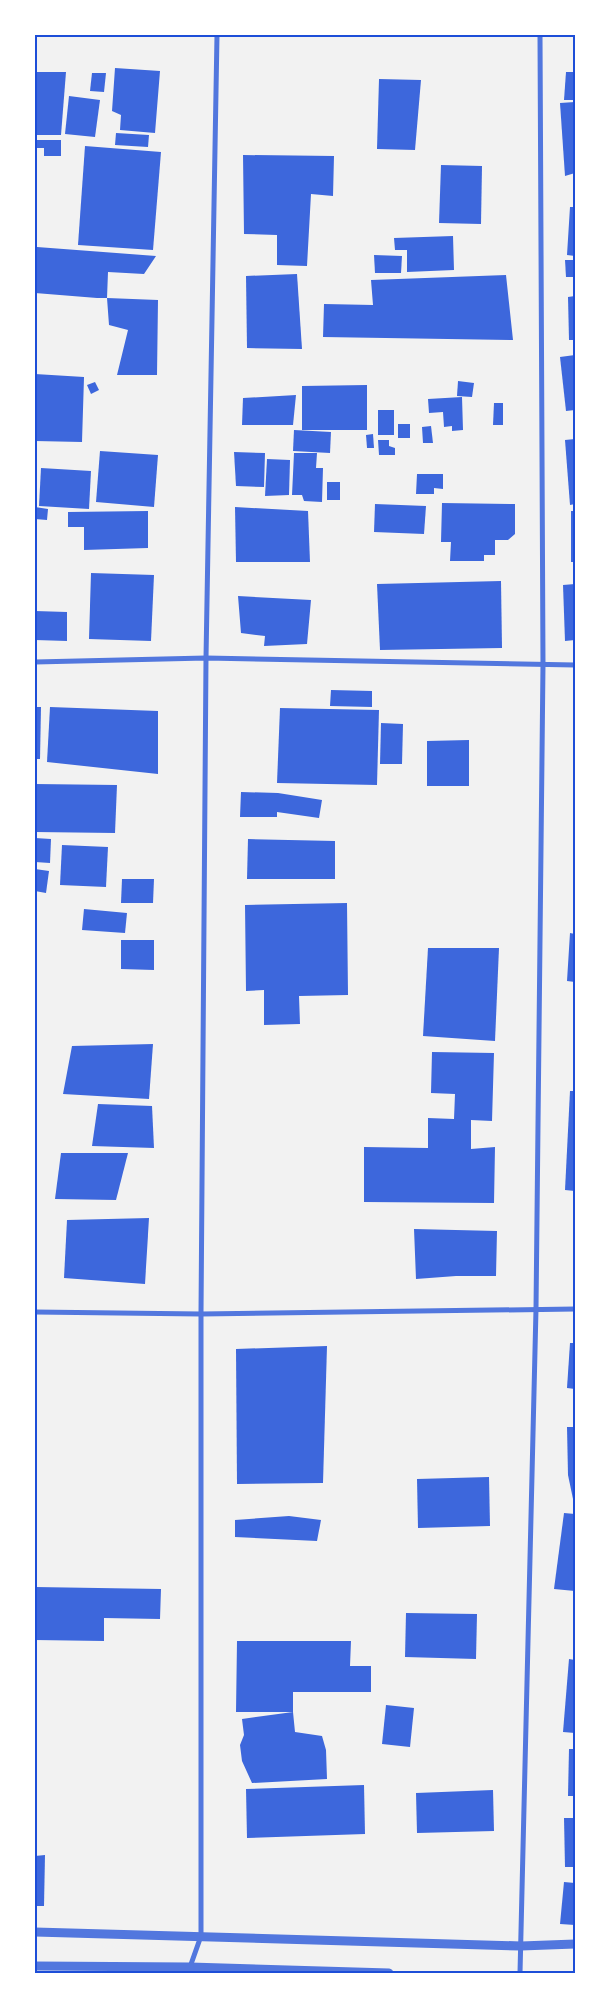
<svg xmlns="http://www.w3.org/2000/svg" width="610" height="2008" font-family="'Noto Sans',sans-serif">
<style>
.building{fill:#3d67dc}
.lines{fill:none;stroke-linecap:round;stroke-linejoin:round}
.minor{stroke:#5277de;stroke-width:5}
.tertiary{stroke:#5277de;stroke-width:9}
.neatline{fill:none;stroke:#1d4ed8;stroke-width:2}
</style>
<rect width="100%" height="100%" fill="#f2f2f2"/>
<g class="building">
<polygon points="115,68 160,71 155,133 120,130 121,115 112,111"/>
<polygon points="35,72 66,72 61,135 35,135"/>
<polygon points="566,72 575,72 575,100 564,100"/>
<polygon points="92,73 106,73 104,92 90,91"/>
<polygon points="379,79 421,80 415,150 377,149"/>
<polygon points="69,96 100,100 95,137 65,134"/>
<polygon points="575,102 575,173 565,176 560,103"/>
<polygon points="116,133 149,135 148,147 115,145"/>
<polygon points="35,140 61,140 61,156 44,156 44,148 35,148"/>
<polygon points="85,146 161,152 153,250 78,245"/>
<polygon points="243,155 334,156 333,196 311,194 307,266 277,265 277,235 244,234"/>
<polygon points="441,165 482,166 481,224 439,223"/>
<polygon points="570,207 575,207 575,256 567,255"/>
<polygon points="453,236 454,270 407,272 407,250 395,250 394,238"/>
<polygon points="37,247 156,256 144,274 108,272 107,298 97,298 35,293"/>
<polygon points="374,255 402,256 401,273 375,273"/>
<polygon points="565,260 575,260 575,277 566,277"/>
<polygon points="297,274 302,349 247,348 246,276"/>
<polygon points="506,275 513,340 323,337 324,304 373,305 371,280"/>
<polygon points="575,296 575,340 569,340 568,297"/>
<polygon points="107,298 158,300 157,375 117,375 128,330 109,325"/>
<polygon points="575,355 575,410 566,411 560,357"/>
<polygon points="35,374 84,377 82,442 35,441"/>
<polygon points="458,381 474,383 472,397 457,396"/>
<polygon points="95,382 99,390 91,394 87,385"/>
<polygon points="367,385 367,430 302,430 302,386"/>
<polygon points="296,395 293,425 242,425 243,398"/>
<polygon points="462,397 463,430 452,431 452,426 444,427 443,412 429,413 428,399"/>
<polygon points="494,403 503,403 503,425 493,425"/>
<rect x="378" y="410" width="16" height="25"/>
<rect x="398" y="424" width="12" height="14"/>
<polygon points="431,426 433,443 423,443 422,427"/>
<polygon points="294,430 331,432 330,453 293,451"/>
<polygon points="373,434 374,448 367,448 366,435"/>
<polygon points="575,439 575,504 570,505 565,440"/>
<polygon points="378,440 389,440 389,446 395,448 395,455 379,455"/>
<polygon points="100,451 158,455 154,507 96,502"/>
<polygon points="234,452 265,453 264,487 236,486"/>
<polygon points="294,453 317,453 316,468 323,468 322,502 304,501 302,495 292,495"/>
<polygon points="267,459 290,460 289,495 265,496"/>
<polygon points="41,468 91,471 89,509 39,506"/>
<polygon points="417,474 443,474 443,489 434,488 434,494 416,494"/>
<rect x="327" y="482" width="13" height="18"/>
<polygon points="442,503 515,504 515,534 508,540 495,540 495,555 484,555 484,561 450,561 451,542 441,542"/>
<polygon points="375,504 426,506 424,534 374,532"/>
<polygon points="35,507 48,509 47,520 35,519"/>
<polygon points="235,507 308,511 310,562 236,562"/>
<polygon points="148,511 148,548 84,550 84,527 68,527 68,512"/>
<rect x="571" y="511" width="4" height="51"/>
<polygon points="91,573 154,575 151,641 89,639"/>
<polygon points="501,581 502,648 380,650 377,584"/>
<polygon points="575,584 575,640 565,641 563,585"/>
<polygon points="238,596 311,600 307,644 264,646 265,636 241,633"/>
<polygon points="35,611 67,612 67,641 35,640"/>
<polygon points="331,690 372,691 372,707 330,706"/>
<polygon points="35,707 41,707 40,759 35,759"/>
<polygon points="50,707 158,711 158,774 47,762"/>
<polygon points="280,708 379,710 377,785 277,783"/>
<polygon points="381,723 403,724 402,764 380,764"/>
<polygon points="469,740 469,786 427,786 427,741"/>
<polygon points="35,784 117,785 115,833 35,832"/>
<polygon points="241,792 278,793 322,800 319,818 277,812 277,817 240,817"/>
<polygon points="35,838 51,839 50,863 35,862"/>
<polygon points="248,839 335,841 335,879 247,879"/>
<polygon points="62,845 108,847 106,887 60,885"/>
<polygon points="35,869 49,871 46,893 35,891"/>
<polygon points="122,879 154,879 153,903 121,903"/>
<polygon points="347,903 348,995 299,996 300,1024 264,1025 264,990 246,991 245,905"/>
<polygon points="84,909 127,913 125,933 82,930"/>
<polygon points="570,933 575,934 575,982 567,981"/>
<polygon points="121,940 154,940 154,970 121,969"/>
<polygon points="428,948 499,948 495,1041 423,1036"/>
<polygon points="153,1044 149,1099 63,1094 72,1046"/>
<polygon points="432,1052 494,1053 492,1121 471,1120 471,1149 495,1147 494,1203 364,1202 364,1147 428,1148 428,1118 454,1119 455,1094 431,1093"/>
<polygon points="570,1091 575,1091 575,1191 565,1190"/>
<polygon points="98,1104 152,1106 154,1148 92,1146"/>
<polygon points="61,1153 128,1153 116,1200 55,1199"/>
<polygon points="149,1218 145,1284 64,1278 67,1220"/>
<polygon points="414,1229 497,1231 496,1276 456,1276 416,1279"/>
<polygon points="570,1343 575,1343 575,1389 567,1388"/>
<polygon points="327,1346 323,1483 237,1484 236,1349"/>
<polygon points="567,1427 575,1427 575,1500 573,1499 568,1475"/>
<polygon points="489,1477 490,1526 418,1528 417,1479"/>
<polygon points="564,1513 575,1514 575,1591 554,1589"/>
<polygon points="289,1516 321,1520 317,1541 235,1537 235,1520"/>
<polygon points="35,1587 161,1589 160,1619 104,1618 104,1641 35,1640"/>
<polygon points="406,1613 477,1614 476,1659 405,1657"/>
<polygon points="237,1641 351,1641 350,1666 371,1666 371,1692 293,1692 293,1712 236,1712"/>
<polygon points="569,1659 575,1660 575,1733 563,1732"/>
<polygon points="386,1705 414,1708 410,1747 382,1744"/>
<polygon points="293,1712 295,1732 322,1736 326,1750 327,1779 252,1783 242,1761 240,1745 244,1735 242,1719"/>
<polygon points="569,1749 575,1749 575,1796 568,1796"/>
<polygon points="364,1785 365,1834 247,1838 246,1789"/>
<polygon points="493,1790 494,1831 417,1833 416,1793"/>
<polygon points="564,1818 575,1818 575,1867 565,1867"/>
<polygon points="45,1855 44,1906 35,1906 35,1856"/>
<polygon points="564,1882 575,1883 575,1925 560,1924"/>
</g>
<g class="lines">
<g class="minor">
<polyline points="35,662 206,658 575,665"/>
<polyline points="35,1312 201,1314 575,1309"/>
<polyline points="190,1973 190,1967 201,1936 201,1314 206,658 217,35"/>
<polyline points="520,1973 536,1309 543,664 540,35"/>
</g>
<g class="tertiary">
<polyline points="35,1932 521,1946 575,1944"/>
<polyline points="35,1966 190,1967 389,1973"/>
</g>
</g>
<rect width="610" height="2008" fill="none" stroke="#ffffff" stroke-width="72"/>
<rect x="36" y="36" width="538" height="1936" class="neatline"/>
</svg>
